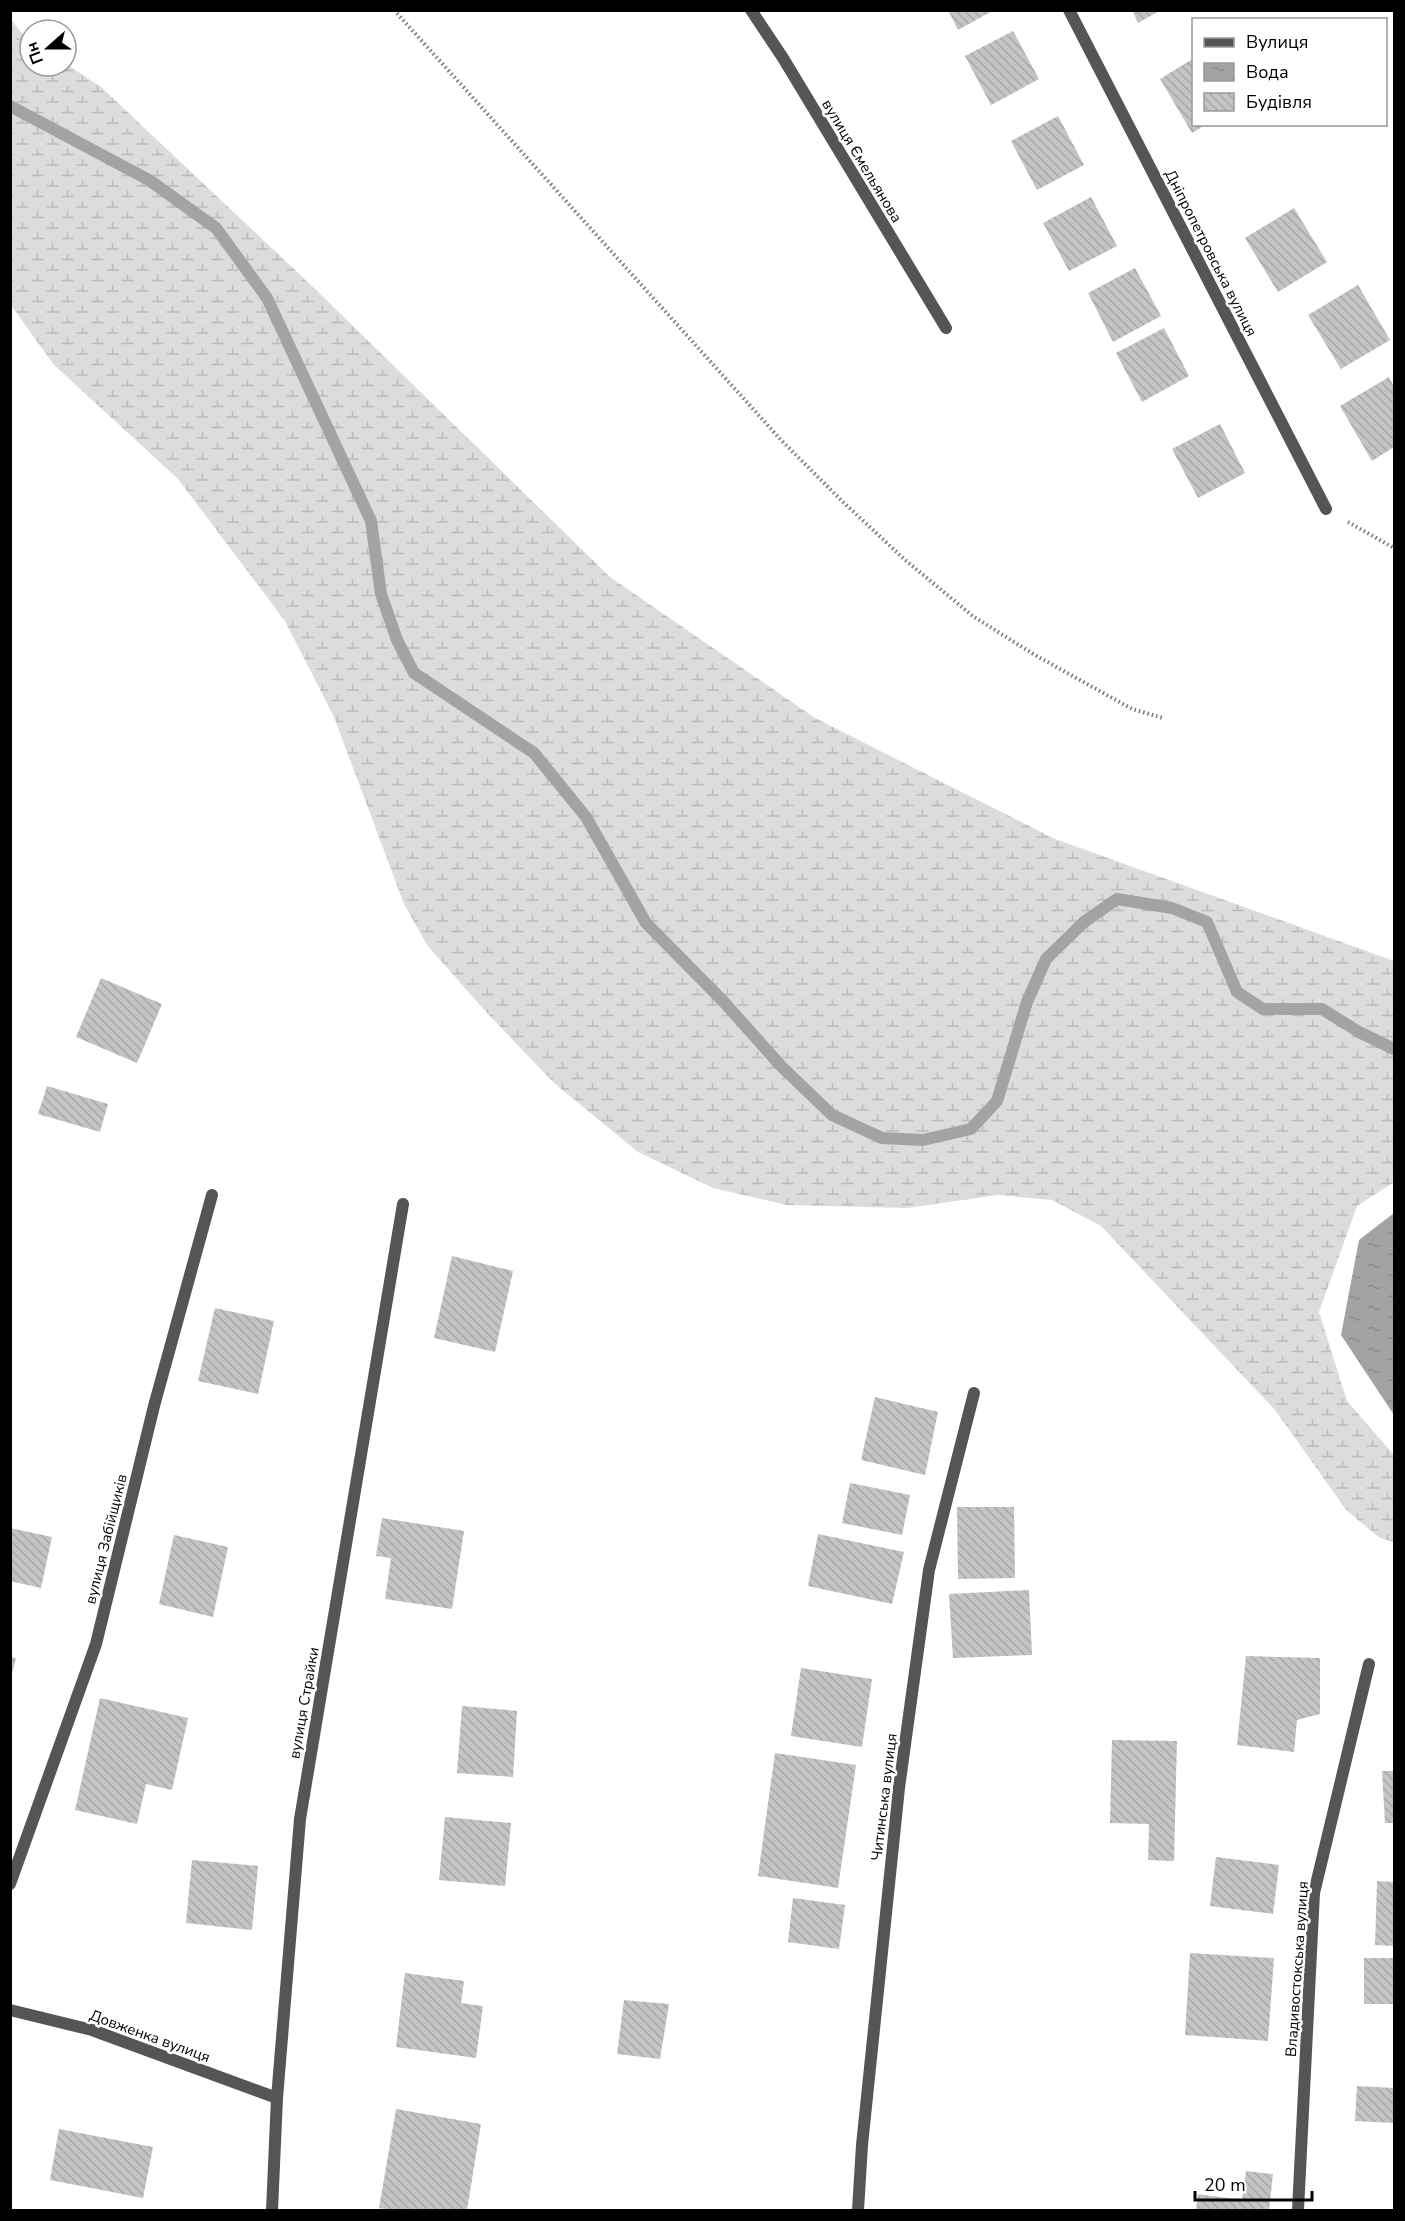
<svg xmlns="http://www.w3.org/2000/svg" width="1405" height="2221" font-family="'Nunito Sans',sans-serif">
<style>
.wetland{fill:url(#wetland-marsh)}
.water{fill:url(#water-ripples)}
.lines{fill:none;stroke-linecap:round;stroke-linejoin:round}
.stream{stroke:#a3a3a3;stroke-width:12}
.building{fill:url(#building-back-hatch)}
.path{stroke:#777;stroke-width:4;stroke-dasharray:1.5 3;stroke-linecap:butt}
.minor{stroke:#555;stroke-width:12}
.labels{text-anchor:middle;stroke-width:5;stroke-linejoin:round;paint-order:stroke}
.street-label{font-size:15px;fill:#000;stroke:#fff}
</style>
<defs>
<pattern id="wetland-marsh" width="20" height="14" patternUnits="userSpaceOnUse" patternTransform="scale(1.5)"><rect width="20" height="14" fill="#dcdcdc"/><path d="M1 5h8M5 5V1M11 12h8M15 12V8" fill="none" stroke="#bbb"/></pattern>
<pattern id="water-ripples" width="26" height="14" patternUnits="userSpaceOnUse" patternTransform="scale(1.5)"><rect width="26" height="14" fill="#a3a3a3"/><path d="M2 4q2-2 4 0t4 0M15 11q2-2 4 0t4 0" fill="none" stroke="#8b8b8b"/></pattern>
<pattern id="building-back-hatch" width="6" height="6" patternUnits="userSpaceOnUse" patternTransform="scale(1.5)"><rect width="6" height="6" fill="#c4c4c4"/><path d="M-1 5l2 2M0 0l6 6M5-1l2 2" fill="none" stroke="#a7a7a7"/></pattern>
</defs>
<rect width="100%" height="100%" fill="#fff"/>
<polygon class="wetland" points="10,18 24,36 30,40 30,66 66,66 66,64 101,87 313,287 610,577 815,718 1055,839 1394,961 1394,1182 1357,1206 1319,1312 1347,1401 1394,1455 1394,1542 1380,1538 1347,1511 1275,1410 1101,1226 1052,1200 998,1195 907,1208 787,1205 713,1188 638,1152 554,1083 487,1013 427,945 404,904 334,717 285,621 178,479 53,364 11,305"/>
<polygon class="water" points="1394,1213 1394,1415 1341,1335 1359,1240"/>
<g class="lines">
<polyline class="stream" points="10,106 149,180 216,228 267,298 371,521 381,594 397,640 414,673 534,753 586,817 646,923 723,1001 781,1066 832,1115 882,1138 923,1140 971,1129 997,1101 1027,1002 1046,959 1084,922 1117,899 1172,908 1207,922 1237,992 1263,1009 1322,1009 1359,1032 1394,1049"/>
</g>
<g class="building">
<polygon points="948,10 994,10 958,30"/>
<polygon points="1132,10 1161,10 1138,23"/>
<polygon points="1013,31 1039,79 991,105 965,56"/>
<polygon points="1194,58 1194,124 1207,124 1192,133 1160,79"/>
<polygon points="1058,116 1084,165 1037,190 1011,141"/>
<polygon points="1091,197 1117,246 1069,271 1043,223"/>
<polygon points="1294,208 1327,262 1278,292 1245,238"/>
<polygon points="1135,268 1161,316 1113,342 1088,293"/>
<polygon points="1358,285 1390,340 1341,369 1308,315"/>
<polygon points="1164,328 1189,376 1142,402 1116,353"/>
<polygon points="1389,377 1394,387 1394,447 1372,461 1340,406"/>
<polygon points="1220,424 1245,473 1198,498 1172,449"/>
<polygon points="101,978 162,1004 137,1063 76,1037"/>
<polygon points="47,1086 108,1104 100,1132 38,1114"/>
<polygon points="452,1256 513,1271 495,1352 434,1338"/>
<polygon points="215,1308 274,1321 258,1394 198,1381"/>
<polygon points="875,1397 938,1412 925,1475 861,1460"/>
<polygon points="850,1483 910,1495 902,1535 842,1523"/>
<polygon points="957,1507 1014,1507 1015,1578 958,1579"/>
<polygon points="382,1518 464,1531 452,1609 385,1599 391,1558 376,1556"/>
<polygon points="10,1528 52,1537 41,1588 10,1581"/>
<polygon points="818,1534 904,1552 892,1604 808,1586"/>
<polygon points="174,1535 228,1547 213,1617 159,1604"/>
<polygon points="1029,1590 1032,1655 953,1658 949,1594"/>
<polygon points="1246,1656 1320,1658 1320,1714 1297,1720 1294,1752 1237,1745"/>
<polygon points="10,1657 16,1658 11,1677 10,1677"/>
<polygon points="801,1668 872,1679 862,1747 791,1736"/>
<polygon points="100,1698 188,1718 172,1790 146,1784 137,1824 75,1810"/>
<polygon points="462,1706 517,1711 513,1777 457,1773"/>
<polygon points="1112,1740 1177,1741 1174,1861 1148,1860 1149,1824 1110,1823"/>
<polygon points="775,1753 856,1765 838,1888 758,1876"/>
<polygon points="1382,1771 1394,1771 1394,1823 1385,1823"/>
<polygon points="445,1817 511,1823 505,1886 439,1880"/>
<polygon points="1216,1857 1279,1865 1273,1914 1210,1906"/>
<polygon points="192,1860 258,1866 252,1930 186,1923"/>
<polygon points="1377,1881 1394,1882 1394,1946 1375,1945"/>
<polygon points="793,1898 845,1905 839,1949 788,1942"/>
<polygon points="1190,1953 1274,1958 1268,2041 1185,2035"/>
<rect x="1364" y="1958" width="30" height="46"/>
<polygon points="405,1973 464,1981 461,2003 483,2006 476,2058 396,2047"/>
<polygon points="624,2000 669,2004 660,2059 617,2054"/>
<polygon points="1357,2086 1394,2088 1394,2123 1355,2121"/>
<polygon points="396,2109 481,2124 467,2210 393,2210 379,2208"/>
<polygon points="59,2129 153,2147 143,2198 50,2180"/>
<polygon points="1246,2171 1273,2174 1269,2210 1196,2210 1198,2194 1242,2200"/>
</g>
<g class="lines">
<g class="path">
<polyline points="394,10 781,440 842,501 904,559 974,617 1035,655 1132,709 1163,718"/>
<polyline points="1348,522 1394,548"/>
</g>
<g class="minor">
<polyline points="751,10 783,58 946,328"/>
<polyline points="1069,10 1326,509"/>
<polyline points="10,1884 96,1644 154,1406 212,1195"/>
<polyline points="10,2010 92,2030 277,2098"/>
<polyline points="272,2210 277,2098 300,1819 403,1204"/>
<polyline points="858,2210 862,2145 899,1788 929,1570 974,1393"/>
<polyline points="1298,2210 1314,1893 1369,1664"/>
</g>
</g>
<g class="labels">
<g class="street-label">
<text transform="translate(862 161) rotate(59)" y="5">вулиця Ємельянова</text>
<text transform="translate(1211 253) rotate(63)" y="5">Дніпропетровська вулиця</text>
<text transform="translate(106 1539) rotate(-76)" y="5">вулиця Забійщиків</text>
<text transform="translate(304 1703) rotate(-80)" y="5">вулиця Страйки</text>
<text transform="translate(884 1797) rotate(-83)" y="5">Читинська вулиця</text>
<text transform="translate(1297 1969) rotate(-86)" y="5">Владивостокська вулиця</text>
<text transform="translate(150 2036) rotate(20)" y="5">Довженка вулиця</text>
</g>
</g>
<rect width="1405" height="2221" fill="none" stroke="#000000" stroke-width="24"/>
<rect x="1192" y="18" width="195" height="108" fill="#ffffff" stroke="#999999" stroke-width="1.5"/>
<rect x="1204" y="38" width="30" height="9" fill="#555555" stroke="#999999" stroke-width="1.5"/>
<text x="1246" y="48" font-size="18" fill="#000000">Вулиця</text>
<rect x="1204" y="63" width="30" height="18" fill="url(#water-ripples)" stroke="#999999" stroke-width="1.5"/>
<text x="1246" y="78" font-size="18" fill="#000000">Вода</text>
<rect x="1204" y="93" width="30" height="18" fill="url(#building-back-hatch)" stroke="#999999" stroke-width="1.5"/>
<text x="1246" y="108" font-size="18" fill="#000000">Будівля</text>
<g transform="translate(48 48) rotate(249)"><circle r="28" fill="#ffffff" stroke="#999999" stroke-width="1.5"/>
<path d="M0-4.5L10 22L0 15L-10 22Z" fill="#000000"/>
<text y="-9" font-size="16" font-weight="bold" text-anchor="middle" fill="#000000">Пн</text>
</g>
<path d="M1195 2191v9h117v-9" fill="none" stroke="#000000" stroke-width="3"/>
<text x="1204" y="2191" font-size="18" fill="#000000" stroke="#ffffff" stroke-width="4.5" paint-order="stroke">20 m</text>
</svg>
